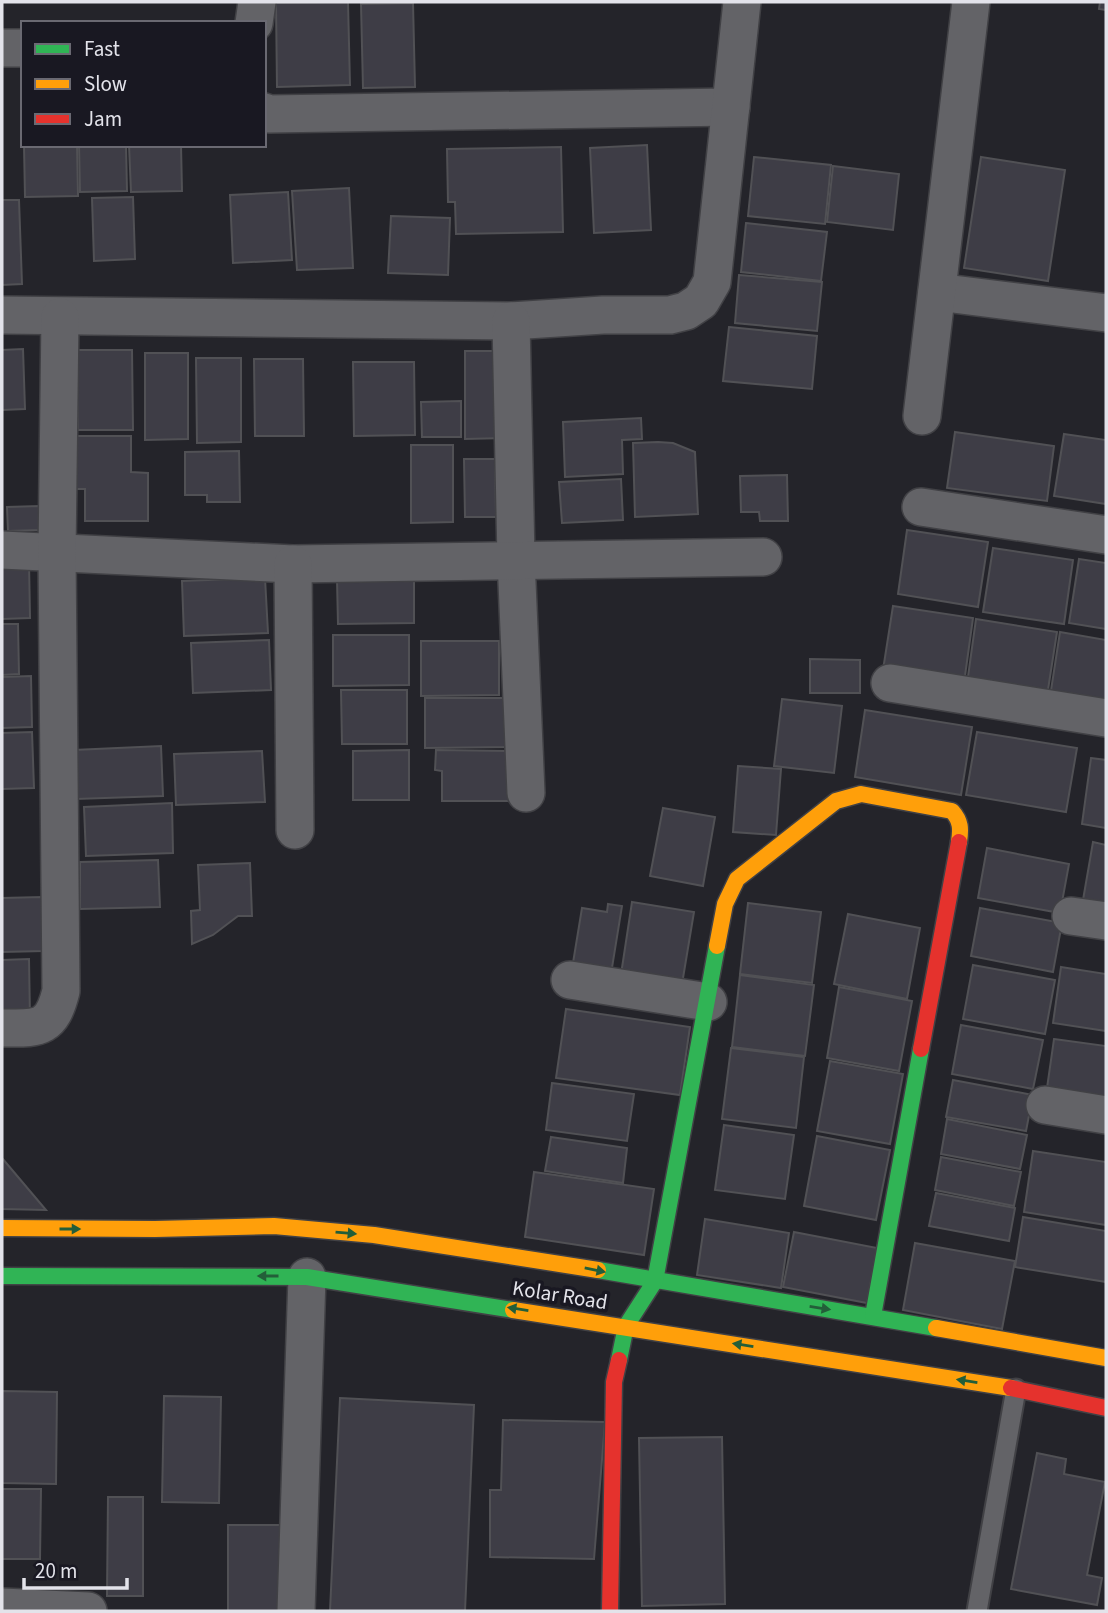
<svg xmlns="http://www.w3.org/2000/svg" width="1108" height="1613" font-family="'Source Sans 3',sans-serif">
<style>
.building{fill:#3e3d46;stroke:#515155;stroke-width:2}
.lines{fill:none;stroke-linecap:round;stroke-linejoin:round}
.lane-casing{stroke:#414145;stroke-width:23}
.street-casing{stroke:#414145;stroke-width:40}
.fast-casing{stroke:#414145;stroke-width:19}
.slow-casing{stroke:#414145;stroke-width:19}
.jam-casing{stroke:#414145;stroke-width:19}
.lane{stroke:#636367;stroke-width:19}
.street{stroke:#636367;stroke-width:37}
.fast{stroke:#30b455;stroke-width:16}
.slow{stroke:#ff9f0a;stroke-width:16}
.jam{stroke:#e5322d;stroke-width:16}
.oneway{fill:#235e39}
.labels{text-anchor:middle;stroke-width:7;stroke-linejoin:round;paint-order:stroke}
.street-label{font-size:21px;fill:#e3e3ea;stroke:#191822}
</style>
<rect width="100%" height="100%" fill="#24242a"/>
<g class="building">
<polygon points="348,2 350,85 277,87 276,3"/>
<polygon points="1100,2 1106,2 1106,10 1099,9"/>
<polygon points="413,3 415,87 363,88 361,4"/>
<polygon points="24,145 77,145 78,196 25,197"/>
<polygon points="79,145 126,145 127,191 80,192"/>
<polygon points="129,145 181,145 182,191 131,192"/>
<polygon points="647,145 651,230 594,233 590,148"/>
<polygon points="561,147 563,232 456,234 455,202 448,202 447,149"/>
<polygon points="754,157 831,165 825,224 748,216"/>
<polygon points="981,157 1065,170 1048,281 964,268"/>
<polygon points="833,166 899,174 893,230 827,222"/>
<polygon points="349,188 353,268 297,270 292,191"/>
<polygon points="288,192 292,260 233,263 230,195"/>
<polygon points="133,197 135,259 94,261 92,198"/>
<polygon points="2,200 19,200 22,284 2,285"/>
<polygon points="391,216 450,218 448,275 388,273"/>
<polygon points="746,223 827,232 821,281 741,272"/>
<polygon points="739,275 822,282 817,331 735,323"/>
<polygon points="729,327 817,336 812,389 723,381"/>
<polygon points="23,349 25,409 2,410 2,350"/>
<polygon points="77,350 132,350 133,430 78,430"/>
<polygon points="465,351 506,351 506,438 465,439"/>
<polygon points="145,353 188,353 188,439 145,440"/>
<polygon points="196,358 241,358 241,442 197,443"/>
<polygon points="254,359 303,359 304,436 255,436"/>
<polygon points="353,362 414,362 415,435 354,436"/>
<polygon points="461,401 461,437 422,437 421,402"/>
<polygon points="641,418 642,439 622,440 623,474 565,477 563,422"/>
<polygon points="955,432 1054,446 1047,501 947,488"/>
<polygon points="1064,434 1106,440 1106,504 1054,496"/>
<polygon points="74,436 131,436 131,472 148,473 148,521 85,521 85,489 74,489"/>
<polygon points="658,442 673,443 695,452 698,514 635,517 633,443"/>
<polygon points="411,445 453,445 453,522 411,523"/>
<polygon points="239,451 240,502 207,502 207,495 185,495 185,452"/>
<polygon points="464,459 495,459 496,517 465,517"/>
<polygon points="787,475 788,521 760,521 759,512 741,512 740,476"/>
<polygon points="621,479 623,520 562,523 559,482"/>
<polygon points="39,506 40,530 8,531 7,507"/>
<polygon points="907,530 988,542 978,607 898,594"/>
<polygon points="993,548 1073,560 1064,624 983,612"/>
<polygon points="1079,559 1106,563 1106,629 1069,623"/>
<polygon points="2,561 29,561 30,618 2,619"/>
<polygon points="265,578 268,633 184,636 182,581"/>
<polygon points="414,578 414,623 338,624 337,579"/>
<polygon points="893,606 973,618 964,683 883,670"/>
<polygon points="976,619 1057,632 1047,696 967,684"/>
<polygon points="2,624 18,624 19,674 2,675"/>
<polygon points="1060,632 1106,640 1106,705 1050,697"/>
<polygon points="333,635 409,635 409,685 333,686"/>
<polygon points="269,640 271,690 193,693 191,643"/>
<polygon points="421,641 499,641 499,695 421,696"/>
<polygon points="810,659 860,660 860,693 810,693"/>
<polygon points="31,676 32,727 2,728 2,677"/>
<polygon points="341,690 407,690 407,744 342,744"/>
<polygon points="425,698 510,698 511,747 425,748"/>
<polygon points="782,699 842,706 834,773 774,766"/>
<polygon points="865,710 972,727 961,795 855,777"/>
<polygon points="32,732 34,788 2,789 2,733"/>
<polygon points="977,732 1077,748 1066,812 966,795"/>
<polygon points="161,746 163,796 76,799 74,750"/>
<polygon points="409,750 409,800 353,800 353,751"/>
<polygon points="436,750 510,751 509,801 442,801 442,771 435,770"/>
<polygon points="262,751 265,802 176,805 174,754"/>
<polygon points="1091,758 1106,760 1106,828 1082,824"/>
<polygon points="738,766 781,769 776,835 733,832"/>
<polygon points="172,803 173,853 86,856 84,807"/>
<polygon points="663,808 715,817 703,886 650,876"/>
<polygon points="1093,842 1106,845 1106,904 1083,900"/>
<polygon points="987,848 1069,864 1060,913 978,898"/>
<polygon points="158,860 160,907 80,909 80,862"/>
<polygon points="250,863 252,916 238,916 213,935 192,944 191,911 200,910 198,865"/>
<polygon points="42,897 44,951 2,952 2,898"/>
<polygon points="632,902 694,912 681,990 620,981"/>
<polygon points="748,903 821,912 812,983 740,974"/>
<polygon points="608,904 622,906 611,974 572,969 582,908 607,912"/>
<polygon points="980,908 1062,923 1053,972 971,956"/>
<polygon points="848,914 920,928 907,999 834,984"/>
<polygon points="29,959 30,1018 2,1019 2,960"/>
<polygon points="973,965 1055,980 1045,1034 963,1019"/>
<polygon points="1061,967 1106,974 1106,1031 1053,1023"/>
<polygon points="740,975 814,985 805,1056 732,1047"/>
<polygon points="839,987 912,1001 899,1071 827,1058"/>
<polygon points="566,1009 690,1027 680,1095 556,1078"/>
<polygon points="961,1025 1043,1040 1033,1089 952,1074"/>
<polygon points="1054,1039 1106,1046 1106,1103 1046,1095"/>
<polygon points="731,1048 804,1057 796,1128 722,1119"/>
<polygon points="830,1061 903,1074 890,1144 817,1131"/>
<polygon points="953,1080 1033,1095 1026,1131 946,1117"/>
<polygon points="552,1083 634,1094 627,1141 546,1130"/>
<polygon points="947,1119 1027,1135 1020,1169 941,1154"/>
<polygon points="724,1125 794,1135 785,1199 715,1190"/>
<polygon points="817,1136 890,1150 876,1220 804,1206"/>
<polygon points="551,1137 627,1148 623,1183 545,1171"/>
<polygon points="1033,1151 1106,1162 1106,1225 1024,1212"/>
<polygon points="941,1157 1021,1172 1014,1206 935,1190"/>
<polygon points="2,1158 46,1210 2,1209"/>
<polygon points="534,1172 654,1189 644,1255 525,1237"/>
<polygon points="936,1193 1015,1208 1009,1241 929,1226"/>
<polygon points="1023,1217 1106,1231 1106,1282 1015,1267"/>
<polygon points="705,1219 789,1233 781,1288 697,1275"/>
<polygon points="794,1232 877,1248 867,1303 783,1287"/>
<polygon points="915,1243 1015,1261 1002,1329 903,1310"/>
<polygon points="2,1391 57,1392 56,1484 2,1483"/>
<polygon points="164,1396 221,1397 219,1503 162,1502"/>
<polygon points="340,1398 474,1405 465,1611 330,1611"/>
<polygon points="503,1420 605,1422 594,1559 490,1557 490,1490 501,1490"/>
<polygon points="722,1437 725,1604 642,1606 639,1438"/>
<polygon points="1037,1453 1066,1459 1064,1474 1105,1482 1087,1575 1102,1578 1097,1605 1011,1589"/>
<polygon points="2,1489 41,1489 40,1559 2,1559"/>
<polygon points="108,1497 143,1497 143,1596 107,1596"/>
<polygon points="228,1525 288,1525 287,1611 228,1611"/>
</g>
<g class="lines">
<defs>
<polyline id="lane" points="977,1611 1016,1389"/>
<g id="street">
<polyline points="254,23 257,2"/>
<polyline points="2,48 23,48"/>
<polyline points="264,112 269,114 731,107"/>
<polyline points="937,292 1106,313"/>
<polyline points="2,315 511,321 603,315 670,315 686,311 701,301 712,282 742,2"/>
<polyline points="511,321 516,559 526,793"/>
<polyline points="922,416 971,2"/>
<polyline points="921,507 1106,535"/>
<polyline points="2,550 293,564 763,557"/>
<polyline points="293,564 295,830"/>
<polyline points="890,683 1106,718"/>
<polyline points="1071,916 1106,921"/>
<polyline points="570,980 708,1002"/>
<path d="M2,1028C38,1028 51,1031 61,991L57,554L60,317"/>
<polyline points="1045,1105 1106,1115"/>
<polyline points="2,1607 88,1611"/>
<polyline points="296,1611 307,1277"/>
</g>
<g id="fast">
<polyline points="598,1270 936,1328"/>
<polyline points="2,1276 307,1277 513,1310"/>
<polyline points="873,1316 921,1049"/>
<polyline points="619,1360 626,1326 655,1281 717,946"/>
</g>
<g id="slow">
<path d="M717,946L725,904L737,879L836,801L861,794L952,811C961,821 961,829 959,842"/>
<polyline points="2,1228 155,1229 274,1226 374,1235 598,1270"/>
<polyline points="513,1310 1011,1388"/>
<polyline points="936,1328 1106,1358"/>
</g>
<g id="jam">
<polyline points="921,1049 959,842"/>
<polyline points="1011,1388 1106,1408"/>
<polyline points="610,1611 614,1382 619,1360"/>
</g>
</defs>
<use href="#lane" class="lane-casing"/>
<use href="#street" class="street-casing"/>
<use href="#fast" class="fast-casing"/>
<use href="#slow" class="slow-casing"/>
<use href="#jam" class="jam-casing"/>
<use href="#lane" class="lane"/>
<use href="#street" class="street"/>
<use href="#fast" class="fast"/>
<use href="#slow" class="slow"/>
<use href="#jam" class="jam"/>
</g>
<defs><path id="oneway-solid" d="M-6-.8H1V-3.2L6.5 0L1 3.2V.8H-6Z" transform="scale(1.75)"/></defs>
<g class="oneway">
<use href="#oneway-solid" transform="translate(70 1229)"/>
<use href="#oneway-solid" transform="translate(346 1233) rotate(5)"/>
<use href="#oneway-solid" transform="translate(595 1270) rotate(11)"/>
<use href="#oneway-solid" transform="translate(268 1276) rotate(-180)"/>
<use href="#oneway-solid" transform="translate(820 1308) rotate(9)"/>
<use href="#oneway-solid" transform="translate(518 1309) rotate(-171)"/>
<use href="#oneway-solid" transform="translate(743 1345) rotate(-171)"/>
<use href="#oneway-solid" transform="translate(967 1381) rotate(-171)"/>
</g>
<g class="labels">
<g class="street-label">
<text transform="translate(560 1295) rotate(9)" y="7">Kolar Road</text>
</g>
</g>
<rect width="1108" height="1613" fill="none" stroke="#e3e3ea" stroke-width="7"/>
<rect x="21" y="21" width="245" height="126" fill="#191822" stroke="#6a6972" stroke-width="2"/>
<rect x="35" y="44" width="35" height="10" fill="#30b455" stroke="#6a6972" stroke-width="2"/>
<text x="84" y="56" font-size="21" fill="#e3e3ea">Fast</text>
<rect x="35" y="79" width="35" height="10" fill="#ff9f0a" stroke="#6a6972" stroke-width="2"/>
<text x="84" y="91" font-size="21" fill="#e3e3ea">Slow</text>
<rect x="35" y="114" width="35" height="10" fill="#e5322d" stroke="#6a6972" stroke-width="2"/>
<text x="84" y="126" font-size="21" fill="#e3e3ea">Jam</text>
<path d="M24 1578v10h103v-10" fill="none" stroke="#e3e3ea" stroke-width="3.5"/>
<text x="35" y="1578" font-size="21" fill="#e3e3ea" stroke="#191822" stroke-width="5" paint-order="stroke">20 m</text>
</svg>
